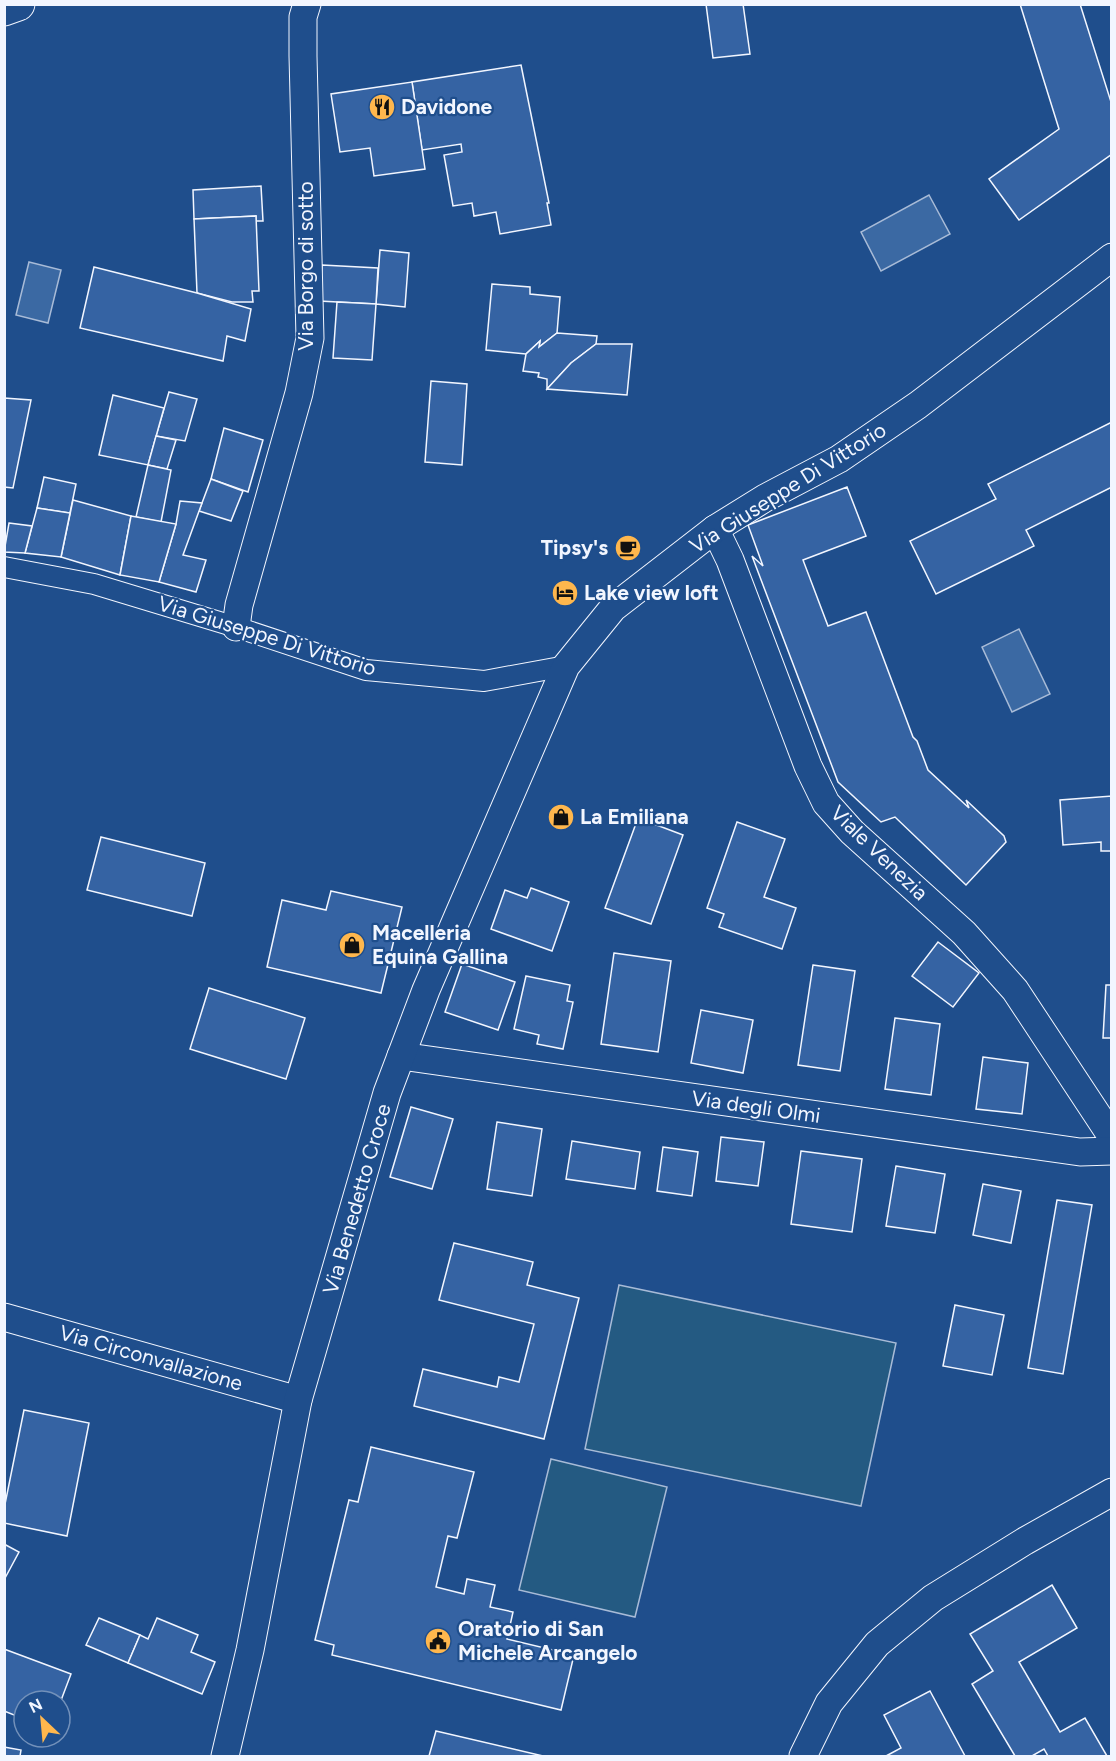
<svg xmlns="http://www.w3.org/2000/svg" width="1116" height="1761" font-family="Figtree,sans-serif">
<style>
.green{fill:#245a82;stroke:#a8bbd7;stroke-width:1.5}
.water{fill:#3b69a3;stroke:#a8bbd7;stroke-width:1.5}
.building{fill:#3563a3;stroke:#f2f6ff;stroke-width:1.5}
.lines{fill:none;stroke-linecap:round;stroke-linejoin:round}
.pedestrian-casing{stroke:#f2f6ff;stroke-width:22}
.minor-casing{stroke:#f2f6ff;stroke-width:29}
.secondary-casing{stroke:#f2f6ff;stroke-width:35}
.pedestrian{stroke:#1f4e8c;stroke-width:20}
.minor{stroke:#1f4e8c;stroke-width:27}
.secondary{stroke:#1f4e8c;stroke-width:33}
.labels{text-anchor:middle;stroke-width:4.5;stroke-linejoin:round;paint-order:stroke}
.poi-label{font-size:21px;font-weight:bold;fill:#f2f6ff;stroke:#1f4e8c;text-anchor:start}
.street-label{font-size:21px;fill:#f2f6ff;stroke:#1f4e8c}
</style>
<rect width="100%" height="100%" fill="#1f4e8c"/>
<g class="green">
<polygon points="619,1285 896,1343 861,1506 585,1449"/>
<polygon points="551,1459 667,1487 635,1617 519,1590"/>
</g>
<g class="water">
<polygon points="929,195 950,234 881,271 861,232"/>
<polygon points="29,262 61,270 48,323 16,315"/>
<polygon points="1019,629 1050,694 1012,712 982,647"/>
</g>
<g class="building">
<polygon points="706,4 743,4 750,54 713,58"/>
<polygon points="1020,4 1080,4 1112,105 1112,154 1019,220 989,179 1059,129"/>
<polygon points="521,65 549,203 547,203 551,225 500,234 496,212 474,216 472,203 453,206 444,155 462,152 461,144 422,150 412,82"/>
<polygon points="412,82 425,169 374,176 370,148 340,152 331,94"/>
<polygon points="261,186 263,221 256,221 256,216 194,219 193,190"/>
<polygon points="256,216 259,291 252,291 253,302 232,302 197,293 194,219"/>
<polygon points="380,250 409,253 405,307 376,304"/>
<polygon points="322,265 378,268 376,304 319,301"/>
<polygon points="94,267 197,293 251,309 245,341 227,336 223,361 80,328"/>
<polygon points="492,284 530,287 530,294 560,297 557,333 539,347 540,341 526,354 486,350"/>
<polygon points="337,302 376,304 372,360 333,358"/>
<polygon points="557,333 597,336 596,344 571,363 547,389 547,379 538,377 539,373 523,371 526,354 540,341 539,347"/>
<polygon points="596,344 632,344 627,395 547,389 571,363"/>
<polygon points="431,381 467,384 462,465 425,462"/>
<polygon points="169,392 197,399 185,441 156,436"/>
<polygon points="113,395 164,408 148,465 99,455"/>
<polygon points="4,398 31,400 13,488 4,487"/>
<polygon points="1112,422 1112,487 1026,530 1034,546 936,594 910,541 996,499 988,484"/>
<polygon points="224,428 263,440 248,492 211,479"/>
<polygon points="156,436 176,440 167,469 148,465"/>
<polygon points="148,465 171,470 161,522 136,517"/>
<polygon points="44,477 76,484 70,513 37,508"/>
<polygon points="211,479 243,491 231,521 199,511"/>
<polygon points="847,487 866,536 803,560 828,626 866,612 913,737 917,741 928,770 969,808 966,800 1004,836 1006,842 966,885 895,817 881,822 838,782 752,556 763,566 748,525"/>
<polygon points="73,500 131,516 120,575 61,557"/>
<polygon points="180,501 202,503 183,555 206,560 196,592 159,582 176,524"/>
<polygon points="37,508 70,513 61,557 25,553"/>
<polygon points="131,516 176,524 159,582 120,575"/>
<polygon points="9,523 32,526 25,553 4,552"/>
<polygon points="1112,796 1112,851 1101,851 1101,842 1063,845 1060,800"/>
<polygon points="638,818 683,835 651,924 605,908"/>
<polygon points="737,822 785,839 764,897 796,908 782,949 719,927 724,914 707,908"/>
<polygon points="101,837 205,863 192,916 87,890"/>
<polygon points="531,888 569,902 552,951 491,929 505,890 527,898"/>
<polygon points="331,891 402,907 381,993 267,967 282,900 326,910"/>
<polygon points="938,942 979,973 953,1007 912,976"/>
<polygon points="614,953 671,961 658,1052 601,1044"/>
<polygon points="462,964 515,982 498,1030 445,1012"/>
<polygon points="813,965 855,971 840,1071 798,1065"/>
<polygon points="526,976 570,985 567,1001 573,1002 563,1049 537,1044 539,1035 514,1029"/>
<polygon points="1106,985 1112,985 1112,1038 1103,1038"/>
<polygon points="209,988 305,1018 286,1079 190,1049"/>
<polygon points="701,1010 753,1020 743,1073 691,1063"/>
<polygon points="895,1018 940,1024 931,1095 885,1089"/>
<polygon points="983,1057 1028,1063 1022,1114 976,1109"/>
<polygon points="411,1107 453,1119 432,1189 390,1177"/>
<polygon points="497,1122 542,1129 532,1196 487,1189"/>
<polygon points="721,1137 764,1142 758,1186 716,1181"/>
<polygon points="572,1141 640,1152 635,1189 566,1179"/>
<polygon points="663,1147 698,1152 692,1196 657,1191"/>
<polygon points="801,1151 862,1159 852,1232 791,1224"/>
<polygon points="896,1166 945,1174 935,1233 886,1226"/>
<polygon points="983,1184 1021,1191 1011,1243 973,1235"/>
<polygon points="1057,1200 1092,1205 1063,1374 1028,1368"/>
<polygon points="454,1243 533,1262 527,1285 579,1298 544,1439 414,1406 423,1369 497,1387 499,1377 519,1382 534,1324 439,1300"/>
<polygon points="955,1305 1004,1315 992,1375 943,1366"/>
<polygon points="24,1410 89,1423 67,1536 4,1523 4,1509"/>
<polygon points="371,1447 474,1472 457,1538 448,1536 436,1587 464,1594 467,1579 495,1585 490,1607 513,1612 507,1639 574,1655 561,1710 332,1655 334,1645 315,1640 349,1500 358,1502"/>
<polygon points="4,1544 19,1552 4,1580"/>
<polygon points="1052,1585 1077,1628 1019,1662 1060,1732 1085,1718 1107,1756 1048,1756 1044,1749 1032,1756 1015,1756 972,1684 993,1671 970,1634"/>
<polygon points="99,1618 140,1635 128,1663 86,1645"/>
<polygon points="157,1618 198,1635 191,1652 215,1662 202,1694 128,1663 140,1635 148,1639"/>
<polygon points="4,1649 71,1674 60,1703 60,1701 24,1701 24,1719 4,1711"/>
<polygon points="930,1691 965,1756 886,1756 901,1748 884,1715"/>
<polygon points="436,1731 543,1756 429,1756"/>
<polygon points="4,1747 21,1750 20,1756 4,1756"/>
</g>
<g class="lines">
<defs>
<polyline id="pedestrian" points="4,567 94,584 236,627 366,670 484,681 566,666"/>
<g id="minor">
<polyline points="715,529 730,560 808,766 826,803 852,832 964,933 1015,990 1112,1137"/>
<polyline points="236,627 239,605 299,393 310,338 303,56 303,17 307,4"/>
<polyline points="401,1056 1080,1152 1112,1151"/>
<polyline points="4,1317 298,1400"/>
<polyline points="225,1756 250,1650 298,1400 387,1093 426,990 566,666 613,608 715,529 765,498 839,459 918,405 1112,257"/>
<polyline points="803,1756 829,1703 877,1644 933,1598 1025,1541 1112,1492"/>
</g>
<polyline id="secondary" points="4,9 18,4"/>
</defs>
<use href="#pedestrian" class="pedestrian-casing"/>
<use href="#minor" class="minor-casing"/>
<use href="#secondary" class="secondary-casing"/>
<use href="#pedestrian" class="pedestrian"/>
<use href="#minor" class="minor"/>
<use href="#secondary" class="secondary"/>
</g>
<defs>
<symbol id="restaurant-disc" viewBox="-11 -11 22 22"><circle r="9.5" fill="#ffb74d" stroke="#1f4e8c"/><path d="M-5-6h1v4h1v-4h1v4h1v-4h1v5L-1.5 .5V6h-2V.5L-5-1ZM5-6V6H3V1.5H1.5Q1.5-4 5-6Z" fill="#111"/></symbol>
<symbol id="cafe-disc" viewBox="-11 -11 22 22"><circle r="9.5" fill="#ffb74d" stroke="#1f4e8c"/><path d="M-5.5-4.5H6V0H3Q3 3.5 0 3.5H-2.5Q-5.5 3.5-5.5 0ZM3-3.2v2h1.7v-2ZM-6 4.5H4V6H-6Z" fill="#111"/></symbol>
<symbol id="hotel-disc" viewBox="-11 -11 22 22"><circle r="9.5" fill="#ffb74d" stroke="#1f4e8c"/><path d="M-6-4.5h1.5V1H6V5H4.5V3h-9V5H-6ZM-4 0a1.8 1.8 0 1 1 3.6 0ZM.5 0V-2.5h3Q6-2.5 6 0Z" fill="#111"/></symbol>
<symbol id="shop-disc" viewBox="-11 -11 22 22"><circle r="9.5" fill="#ffb74d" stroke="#1f4e8c"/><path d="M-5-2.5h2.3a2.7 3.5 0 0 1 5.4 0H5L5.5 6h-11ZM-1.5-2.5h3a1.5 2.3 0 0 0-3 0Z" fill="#111"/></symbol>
<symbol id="civic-disc" viewBox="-11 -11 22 22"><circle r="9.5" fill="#ffb74d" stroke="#1f4e8c"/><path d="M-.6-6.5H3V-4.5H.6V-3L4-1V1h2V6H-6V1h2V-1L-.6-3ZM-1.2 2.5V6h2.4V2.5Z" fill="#111"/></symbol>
</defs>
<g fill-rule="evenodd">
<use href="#restaurant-disc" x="367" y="92" width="30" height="30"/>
<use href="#cafe-disc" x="613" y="533" width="30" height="30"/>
<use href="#hotel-disc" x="550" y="578" width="30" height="30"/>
<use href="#shop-disc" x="546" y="802" width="30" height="30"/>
<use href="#shop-disc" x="337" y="930" width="30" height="30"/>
<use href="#civic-disc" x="423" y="1626" width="30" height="30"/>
</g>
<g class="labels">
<g class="poi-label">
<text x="401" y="114">Davidone</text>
<text x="608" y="555" text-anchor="end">Tipsy's</text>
<text x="584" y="600">Lake view loft</text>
<text x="580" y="824">La Emiliana</text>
<text x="372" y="940">Macelleria<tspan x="372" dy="24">Equina Gallina</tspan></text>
<text x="458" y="1636">Oratorio di San<tspan x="458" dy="24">Michele Arcangelo</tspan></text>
</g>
<g class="street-label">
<text transform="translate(306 266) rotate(-90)" y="7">Via Borgo di sotto</text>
<text transform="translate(788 488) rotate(-32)" y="7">Via Giuseppe Di Vittorio</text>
<text transform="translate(267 636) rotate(17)" y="7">Via Giuseppe Di Vittorio</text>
<text transform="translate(879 853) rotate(44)" y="7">Viale Venezia</text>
<text transform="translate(756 1107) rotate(8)" y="7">Via degli Olmi</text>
<text transform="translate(357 1199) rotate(-74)" y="7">Via Benedetto Croce</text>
<text transform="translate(151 1358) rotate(16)" y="7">Via Circonvallazione</text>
</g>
</g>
<rect width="1116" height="1761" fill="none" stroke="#f2f6ff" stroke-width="12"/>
<g transform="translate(42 1719) rotate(334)"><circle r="28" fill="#1f4e8c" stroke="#7391ba" stroke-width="1.5"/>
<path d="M0-4.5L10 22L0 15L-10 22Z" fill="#ffb74d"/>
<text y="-9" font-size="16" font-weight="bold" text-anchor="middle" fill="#f2f6ff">N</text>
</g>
</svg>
